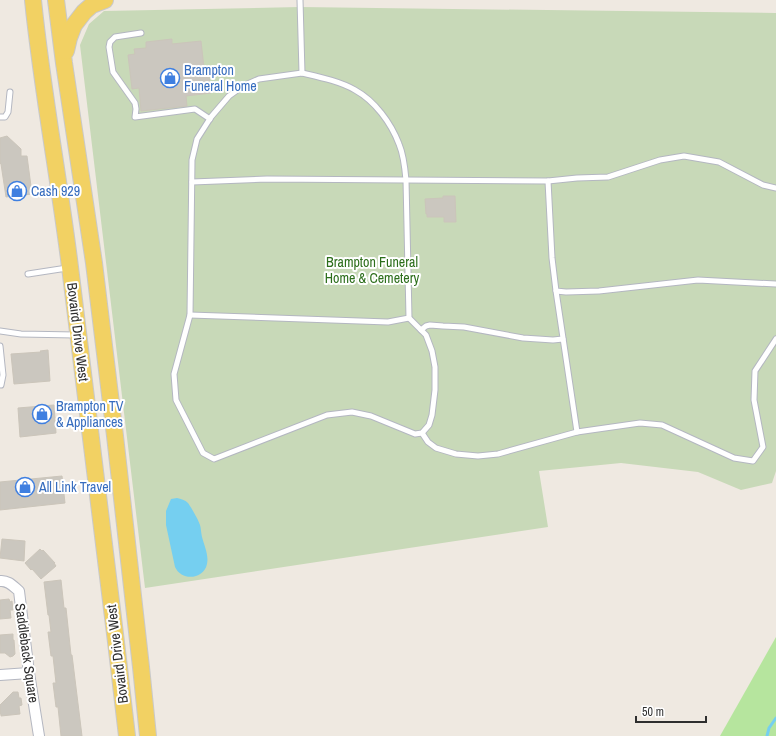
<svg xmlns="http://www.w3.org/2000/svg" width="776" height="736" font-family="'Archivo Narrow',sans-serif">
<style>
.green{fill:#b6e59e}
.cemetery{fill:#c8d9b8}
.water{fill:#75cff0}
.lines{fill:none;stroke-linecap:round;stroke-linejoin:round}
.stream{stroke:#75cff0;stroke-width:3}
.building{fill:#cbc7bf;stroke:#cbc5ba}
.lane-casing{stroke:#b4b7c1;stroke-width:7}
.street-casing{stroke:#b4b7c1;stroke-width:12}
.primary-casing{stroke:#c9c9c9;stroke-width:18}
.lane{stroke:#fff;stroke-width:5}
.street{stroke:#fff;stroke-width:10}
.primary{stroke:#f2d163;stroke-width:16}
.labels{text-anchor:middle;stroke-width:4;stroke-linejoin:round;paint-order:stroke}
.shop-label{font-size:14px;fill:#366cbe;stroke:#fff;text-anchor:start}
.park-label{font-size:14px;fill:#2c6e1b;stroke:#fff}
.street-label{font-size:14px;fill:#2e2e2e;stroke:#fff}
</style>
<rect width="100%" height="100%" fill="#efe9e1"/>
<polygon class="green" points="776,637 776,736 720,736"/>
<polygon class="cemetery" points="300,7 776,13 776,471 772,483 741,490 698,472 621,463 539,471 548,527 145,588 80,45 89,24 104,11"/>
<path class="water" d="M177,498C181,499 185,500 188,503C191,507 199,521 200,525C201,528 201,533 202,537C204,545 209,555 207,564C204,579 182,582 175,567L166,525V511L171,499Z"/>
<g class="lines">
<polyline class="stream" points="767,736 769,728 776,718"/>
</g>
<g class="building">
<polygon points="172,39 172,44 201,41 204,68 208,68 211,93 186,96 187,106 141,111 139,88 132,89 128,55 135,54 134,49 146,48 146,42"/>
<polygon points="7,136 21,149 21,156 27,156 32,194 6,197 1,164 0,163 0,138"/>
<polygon points="443,196 455,196 456,222 444,222 444,217 427,217 427,214 426,214 425,199 443,198"/>
<polygon points="48,350 50,381 14,384 11,354 41,352 40,351"/>
<polygon points="54,405 56,433 20,437 18,408"/>
<polygon points="62,476 65,503 0,510 0,482"/>
<polygon points="2,539 25,541 24,561 0,558"/>
<polygon points="40,549 42,551 43,550 55,563 54,563 56,566 41,579 32,569 31,570 25,563"/>
<polygon points="61,580 64,608 66,608 71,655 72,655 82,736 61,736 58,707 56,707 53,683 56,683 53,656 51,656 48,632 51,632 49,615 48,615 44,582"/>
<polygon points="9,599 10,602 12,601 13,610 10,610 11,618 0,619 0,600"/>
<polygon points="13,634 13,640 14,640 15,654 13,656 10,657 5,653 0,653 0,635"/>
<polygon points="13,692 18,692 19,698 21,698 22,705 19,706 20,714 1,716 1,714 0,714 0,705"/>
</g>
<g class="lines">
<defs>
<g id="lane">
<polyline points="300,0 302,73"/>
<polyline points="141,33 115,37 110,42 109,47 113,72 135,103 136,109 135,117 195,109 210,119"/>
<path d="M302,73C319,77 339,81 355,90C375,101 391,123 399,144C404,156 405,168 406,180L409,318L426,335L432,351L435,367V390L432,415L429,425L422,433L415,434L371,416L352,412L327,415L214,459L203,453L176,400L174,374L190,315L192,160L197,139L211,117L229,96L243,86L259,79Z"/>
<polyline points="0,117 5,117 8,112 10,92"/>
<polyline points="548,181 577,178 608,177 660,160 684,156 719,162 763,185 776,188"/>
<polyline points="192,182 267,179 406,180 548,181 552,258 556,291 566,292 599,291 698,280 776,284"/>
<polyline points="28,274 67,268"/>
<polyline points="556,291 577,432"/>
<polyline points="190,315 388,322 409,318"/>
<polyline points="421,330 426,326 430,325 443,326 464,327 523,338 553,340 563,339"/>
<polyline points="0,331 21,334 75,335"/>
<polyline points="0,346 3,375 1,385"/>
<polyline points="422,433 428,442 436,448 456,454 478,456 498,454 577,432 640,423 662,425 734,458 753,461 763,447 754,400 755,371 776,339"/>
</g>
<g id="street">
<path d="M0,581C8,580 13,586 19,591L29,673L39,736"/>
<polyline points="0,675 29,673"/>
</g>
<g id="primary">
<path d="M33,0C42,90 59,178 70,267L116,642L127,736"/>
<polyline points="56,0 64,63 94,263 115,436 141,667 148,736"/>
<polyline points="66,51 69,38 74,25 84,12 92,5 105,0"/>
</g>
</defs>
<use href="#lane" class="lane-casing"/>
<use href="#street" class="street-casing"/>
<use href="#primary" class="primary-casing"/>
<use href="#lane" class="lane"/>
<use href="#street" class="street"/>
<use href="#primary" class="primary"/>
</g>
<defs>
<symbol id="shop-ring" viewBox="-11 -11 22 22"><circle r="9.5" fill="#fff" stroke="#3f7fe0" stroke-width="1.5"/><path d="M-5-2.5h2.3a2.7 3.5 0 0 1 5.4 0H5L5.5 6h-11ZM-1.5-2.5h3a1.5 2.3 0 0 0-3 0Z" fill="#3f7fe0"/></symbol>
</defs>
<g fill-rule="evenodd">
<use href="#shop-ring" x="159" y="67" width="22" height="22"/>
<use href="#shop-ring" x="6" y="180" width="22" height="22"/>
<use href="#shop-ring" x="31" y="403" width="22" height="22"/>
<use href="#shop-ring" x="14" y="476" width="22" height="22"/>
</g>
<g class="labels">
<g class="shop-label">
<text x="184" y="75">Brampton<tspan x="184" dy="16">Funeral Home</tspan></text>
<text x="31" y="196">Cash 929</text>
<text x="56" y="411">Brampton TV<tspan x="56" dy="16">&amp; Appliances</tspan></text>
<text x="39" y="492">All Link Travel</text>
</g>
<g class="park-label">
<text x="372" y="267">Brampton Funeral<tspan x="372" dy="16">Home &amp; Cemetery</tspan></text>
</g>
<g class="street-label">
<text transform="translate(78 332) rotate(83)" y="5">Bovaird Drive West</text>
<text transform="translate(27 653) rotate(82)" y="5">Saddleback Square</text>
<text transform="translate(117 654) rotate(-97)" y="5">Bovaird Drive West</text>
</g>
</g>
<path d="M636 716v6h70v-6" fill="none" stroke="#2e2e2e" stroke-width="2"/>
<text x="642" y="716" font-size="12" fill="#2e2e2e" stroke="#ffffff" stroke-width="3" paint-order="stroke">50 m</text>
</svg>
